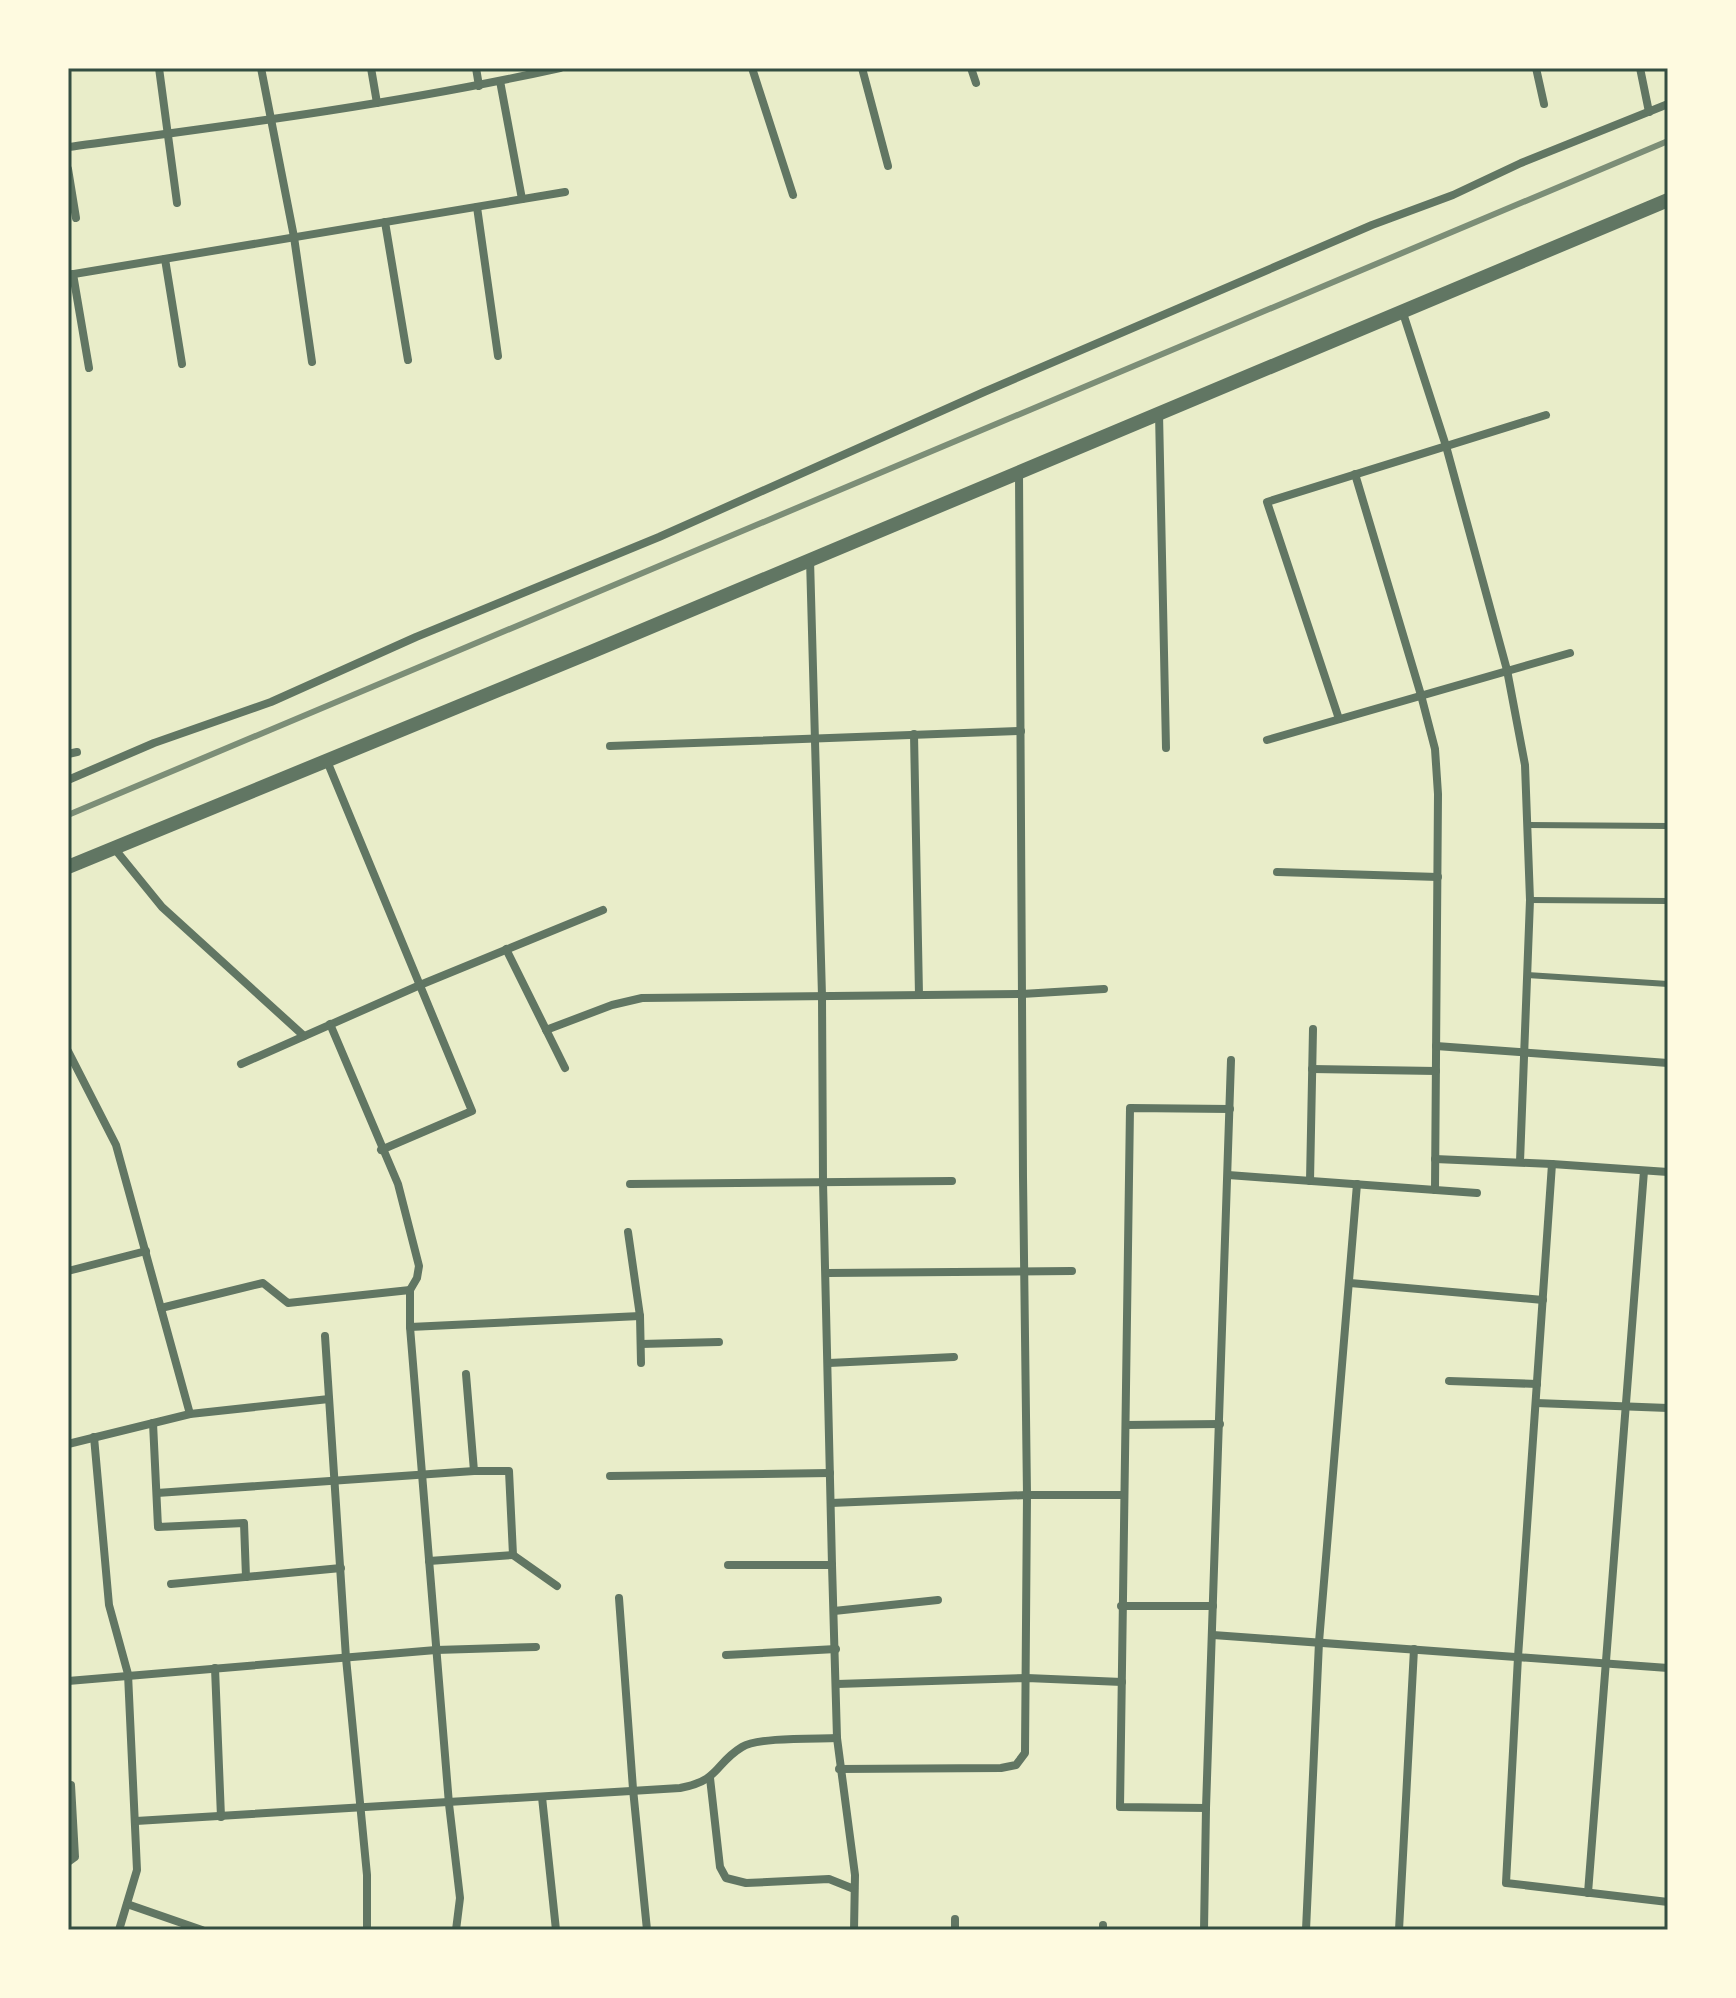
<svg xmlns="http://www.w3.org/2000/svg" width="1736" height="1998" font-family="'Zilla Slab',serif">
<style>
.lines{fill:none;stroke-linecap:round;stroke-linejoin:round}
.service{stroke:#617663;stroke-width:6}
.minor{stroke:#617663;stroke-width:8}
.tertiary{stroke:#617663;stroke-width:14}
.rail{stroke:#7c8e77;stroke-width:6}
.neatline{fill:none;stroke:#344e41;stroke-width:3}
</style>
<rect width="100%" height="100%" fill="#e9edc9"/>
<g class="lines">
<g class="service">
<polyline points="1528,825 1668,826"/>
<polyline points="1530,900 1668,901"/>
<polyline points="1527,975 1668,984"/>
</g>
<g class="minor">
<polyline points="159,68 177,203"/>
<polyline points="261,68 294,237 312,362"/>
<polyline points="371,68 377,103"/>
<polyline points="476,68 479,86"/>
<polyline points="752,68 793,195"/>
<polyline points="862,68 888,166"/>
<polyline points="971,68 976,83"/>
<polyline points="1536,68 1544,104"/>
<polyline points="1640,68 1649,112"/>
<polyline points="500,81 522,199"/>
<path d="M68,147C233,125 397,104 560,68"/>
<polyline points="68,169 76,218"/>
<polyline points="477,207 498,356"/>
<polyline points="385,222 408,360"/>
<polyline points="165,259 182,364"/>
<polyline points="73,274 89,368"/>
<polyline points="68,275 565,192"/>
<polyline points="1402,310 1446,446 1507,670 1525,765 1530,900 1520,1162"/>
<polyline points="1159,413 1166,748"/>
<polyline points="1355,474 1421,695 1435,749 1438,794 1435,1190"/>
<polyline points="810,559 822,996 823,1182 832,1565 837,1738 855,1875 854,1930"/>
<polyline points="1339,719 1267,502 1546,415"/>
<polyline points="914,734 919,995"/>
<polyline points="1267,740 1570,653"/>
<polyline points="610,746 1021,731"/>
<polyline points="68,754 77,752"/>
<polyline points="327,761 472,1111 381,1150"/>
<polyline points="68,780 154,743 271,702 416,637 659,537 984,392 1372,225 1453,195 1521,163 1668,104"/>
<polyline points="114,848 162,907 304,1036"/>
<polyline points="1277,872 1438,877"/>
<polyline points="506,949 565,1068"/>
<polyline points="330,1024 398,1184 419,1266 417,1278 410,1290 410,1327 449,1804 460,1898 456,1930"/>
<polyline points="546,1030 612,1005 642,998 1022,994 1104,989"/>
<polyline points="1436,1046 1668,1063"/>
<polyline points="68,1051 116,1145 190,1414"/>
<polyline points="241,1064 420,985 603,910"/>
<polyline points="1312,1069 1436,1071"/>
<polyline points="1435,1159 1552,1164 1668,1172"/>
<polyline points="1552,1164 1518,1657 1506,1883 1668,1902"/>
<polyline points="1228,1175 1477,1193"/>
<polyline points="1310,1181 1313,1029"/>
<polyline points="630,1184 952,1181"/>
<polyline points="628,1232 640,1316 641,1363"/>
<polyline points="68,1271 146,1251"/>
<polyline points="827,1273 1072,1271"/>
<polyline points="1350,1283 1543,1300"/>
<polyline points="161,1308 263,1283 288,1303 410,1290"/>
<polyline points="410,1327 640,1316"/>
<polyline points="325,1336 346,1658 367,1875 367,1930"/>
<polyline points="641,1344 719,1342"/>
<polyline points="829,1363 954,1357"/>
<polyline points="466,1374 474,1471"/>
<polyline points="1449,1381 1537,1384"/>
<polyline points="1536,1403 1668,1408"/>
<polyline points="153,1423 158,1527 244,1523 246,1577"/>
<polyline points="1126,1425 1220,1424"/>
<polyline points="94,1437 109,1605 128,1674 137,1870 119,1930"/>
<polyline points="68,1444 190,1414 329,1399"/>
<polyline points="610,1476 830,1473"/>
<polyline points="157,1493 474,1471 509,1471 513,1555 557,1586"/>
<polyline points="831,1503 1027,1495 1124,1495"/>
<polyline points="429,1561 513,1555"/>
<polyline points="728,1565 832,1565"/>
<polyline points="171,1584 341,1568"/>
<polyline points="619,1598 633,1789 647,1930"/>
<polyline points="1121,1606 1213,1606"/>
<polyline points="834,1611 938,1600"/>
<polyline points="1213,1635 1668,1668"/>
<polyline points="726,1655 836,1649"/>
<polyline points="215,1668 221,1817"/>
<polyline points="68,1681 436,1650 536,1647"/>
<polyline points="837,1684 1027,1678 1122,1682"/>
<polyline points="839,1769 1001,1768 1016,1765 1025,1753 1027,1495 1023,1177 1019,472"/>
<polyline points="710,1778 720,1867 726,1878 746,1883 829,1879 854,1889"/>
<polyline points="68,1785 71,1785 75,1857 68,1862"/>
<polyline points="542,1797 556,1930"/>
<polyline points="1206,1808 1120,1807 1130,1108 1230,1109"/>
<path d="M136,1821L680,1788C721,1780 714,1764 742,1747C758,1737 816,1739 837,1738"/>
<polyline points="1588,1893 1644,1171"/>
<polyline points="127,1904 202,1930"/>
<polyline points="955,1919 955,1930"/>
<polyline points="1103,1930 1103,1925"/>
<polyline points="1204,1930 1206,1808 1231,1060"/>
<polyline points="1306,1930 1319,1642 1357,1184"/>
<polyline points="1399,1930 1414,1649"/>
</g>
<polyline class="tertiary" points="68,867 591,652 1668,200"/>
<polyline class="rail" points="68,815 1668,141"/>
</g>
<rect width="1736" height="1998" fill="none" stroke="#fefae0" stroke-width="140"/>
<rect x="70" y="70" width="1596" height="1858" class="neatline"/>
</svg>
